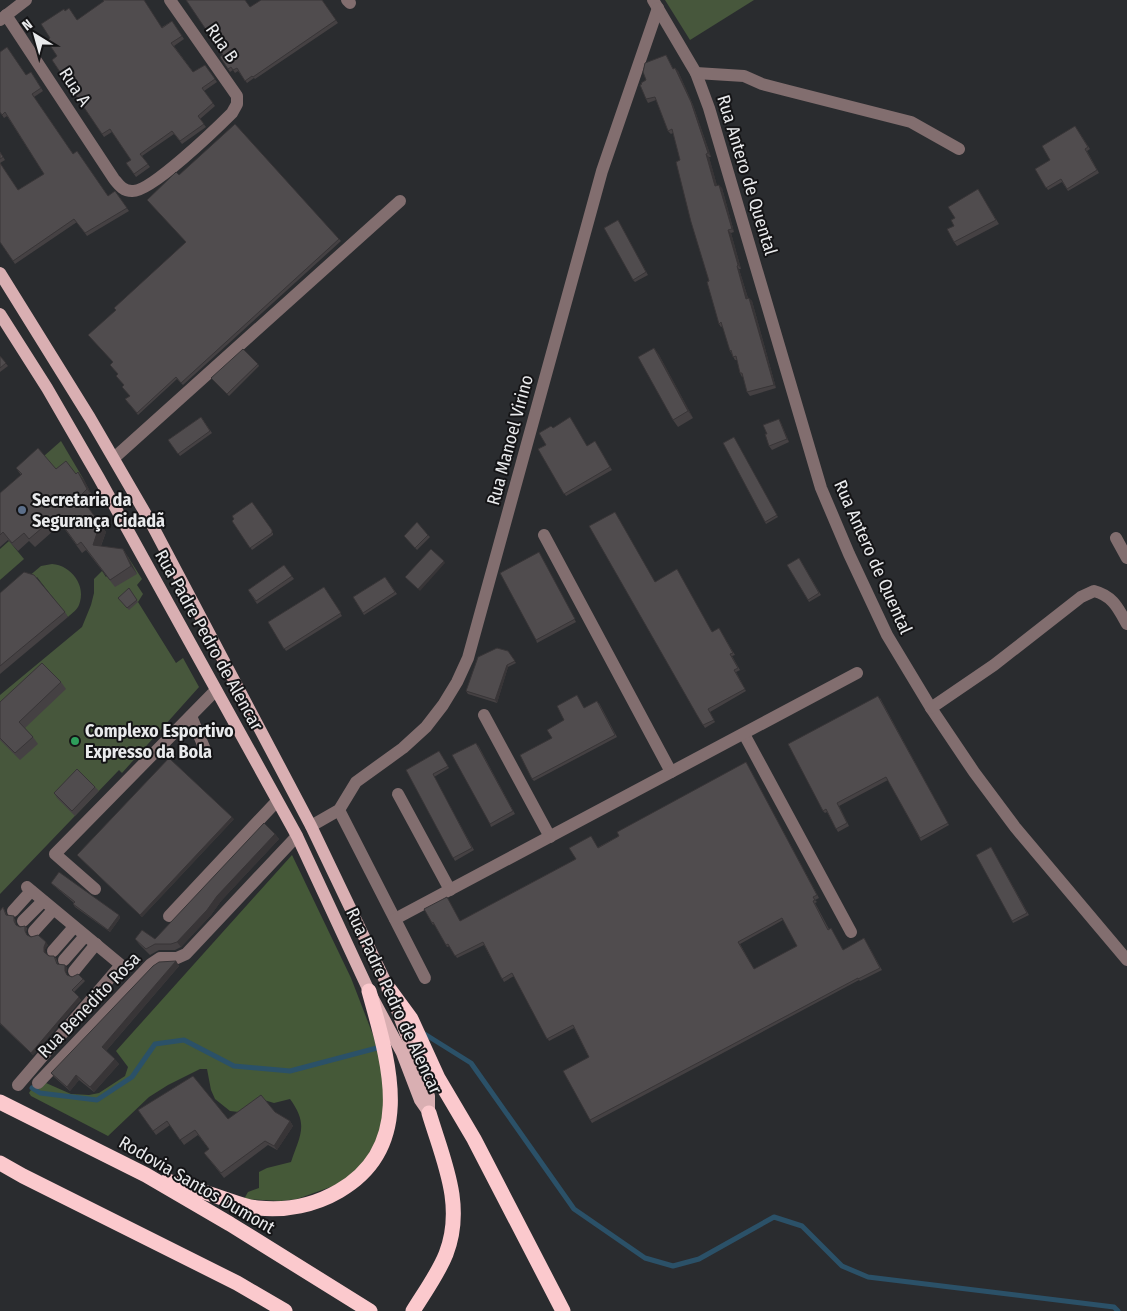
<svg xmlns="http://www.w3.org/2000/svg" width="1127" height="1311" font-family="'Fira Sans Condensed',sans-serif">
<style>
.green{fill:#47573c}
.forest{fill:#455938}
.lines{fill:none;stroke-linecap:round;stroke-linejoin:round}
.stream{stroke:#2b5168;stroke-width:5}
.minor{stroke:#826e6f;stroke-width:12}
.major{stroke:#d9afb2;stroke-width:12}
.highway{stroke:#fbc9cd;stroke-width:15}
.wall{fill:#454143;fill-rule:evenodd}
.shaded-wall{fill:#383537}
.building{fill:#504c4e;stroke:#383537;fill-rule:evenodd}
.service-dot{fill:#5c6f8a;stroke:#141416;stroke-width:2}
.leisure-dot{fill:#2e9e5b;stroke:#141416;stroke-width:2}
.labels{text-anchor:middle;stroke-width:4;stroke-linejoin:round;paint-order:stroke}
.street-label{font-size:18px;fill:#e9eaec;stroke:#141416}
.poi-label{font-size:18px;font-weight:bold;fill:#e9eaec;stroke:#141416;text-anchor:start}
</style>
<rect width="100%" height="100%" fill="#2a2c2f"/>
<g class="green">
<polygon points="665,0 754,0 690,40"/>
<polygon points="61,441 84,480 73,489 44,456"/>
<polygon points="9,541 24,559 0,580 0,549"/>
<polygon points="128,557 142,579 137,585 143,594 138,602 176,663 183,658 199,687 122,773 119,770 0,894 0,695 82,627 91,605 94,593 94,579 102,571 106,577 107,576"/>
<path d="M52,564C71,565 87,586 79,605C77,610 72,613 68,617L37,577L35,579L28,577L41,566Z"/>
</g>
<path class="forest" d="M292,855L351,978L373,1035L385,1079L382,1132L360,1168L336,1185L297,1199L281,1201L244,1199L248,1192L259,1188V1172L267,1168L291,1162C300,1135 309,1125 290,1099L274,1103L264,1100L239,1112L230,1111L215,1099L211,1090L207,1069H200L168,1085L149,1097L108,1136L31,1096L29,1093L34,1085L46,1083L71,1094L89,1095L99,1093L125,1076L128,1067L116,1051Z"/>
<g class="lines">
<g class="stream">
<polyline points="423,1033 471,1063 574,1209 645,1258 673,1266 699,1259 774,1217 802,1226 842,1266 868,1277 1114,1307 1118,1311"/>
<polyline points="32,1088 40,1093 97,1100 132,1077 155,1044 184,1040 234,1066 290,1071 377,1048"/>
</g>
<g class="minor">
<polyline points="347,0 350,3"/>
<polyline points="653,0 696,73 709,108 821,488 849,554 887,635 931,708 974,772 1015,827 1127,960"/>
<path d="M6,15L114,179C119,185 123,191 132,191C150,193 217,128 232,113L237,104V96L170,0"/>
<polyline points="0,20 26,0"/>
<polyline points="696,73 744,76 762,84 785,90 911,122 959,149"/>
<polyline points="114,458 400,201"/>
<polyline points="544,535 671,772"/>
<polyline points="1116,538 1127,558"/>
<path d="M931,708L994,665L1081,597L1094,591C1113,596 1118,608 1127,624"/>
<polyline points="484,715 550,837"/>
<polyline points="191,716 206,752"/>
<polyline points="744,734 851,932"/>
<polyline points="398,794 450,890"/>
<polyline points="339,810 425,978"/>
<polyline points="311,826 339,810 356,782 403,748 426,727 443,705 457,682 468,658 602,171 658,8"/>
<polyline points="95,889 55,854 216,690"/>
<polyline points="13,911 31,891"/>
<polyline points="169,916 277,801"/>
<polyline points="395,919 857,673"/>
<polyline points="23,921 43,901"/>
<polyline points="34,931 53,910"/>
<polyline points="53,951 74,927"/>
<polyline points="64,960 85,936"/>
<polyline points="74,971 96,944"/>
<polyline points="38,1083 151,964 160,958 177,958 186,954 297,836"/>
<polyline points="18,1085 121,965 27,887"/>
</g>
<g class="major">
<polyline points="0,273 90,418 151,523 311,826 389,989 429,1096 429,1113"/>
<polyline points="0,314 47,388 99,478 297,836 369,991 402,1053 420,1100 429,1113"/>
</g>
<g class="highway">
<polyline points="389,989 411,1019 438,1078 474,1139 563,1311"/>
<polyline points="0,1102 146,1175 230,1224 370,1311"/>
<polyline points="0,1163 23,1176 237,1283 285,1311"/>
<path d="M167,1181C186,1186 204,1192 222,1198C234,1202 246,1207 258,1208C286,1211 315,1205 339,1191C417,1146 388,1060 369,991"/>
<path d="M413,1311C424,1293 438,1274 446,1254C465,1205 443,1160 429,1113"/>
</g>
</g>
<g class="wall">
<polygon points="322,0 338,23 255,79 254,78 247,83 238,71 235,73 233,70 230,72 220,57 223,55 250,7"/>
<polygon points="65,11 77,20 162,27 172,21 184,39 174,46 193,72 205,65 217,82 204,91 215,106 200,119 206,127 182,144 174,134 142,156 150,167 136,177 126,163 131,160 112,132 104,137 52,60 57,56 50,38"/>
<polygon points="666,55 673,69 678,71 693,105 711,157 709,157 717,186 722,188 734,232 731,233 741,269 739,269 748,298 752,301 776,388 750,396 747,392 743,376 742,377 740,373 737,360 735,360 730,351 723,326 721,327 719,324 680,160 673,133 671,134 668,131 656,100 648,103 646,99 642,84 646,80"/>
<polygon points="31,72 43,91 34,97 73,154 108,196 115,191 129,211 87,236 77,222 15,264 0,242 0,152 5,160 0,163 18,190 44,174 7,116 4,118 0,112 26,75"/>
<polygon points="1075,126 1090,149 1087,151 1099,173 1068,191 1062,182 1048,190 1035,169 1050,160"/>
<polygon points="179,175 339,239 341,241 183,385 177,379 138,415 125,399 130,397 118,374 110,365 112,363 116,310 186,242"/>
<polygon points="980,193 999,224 957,246 954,242 954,226 955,218"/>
<polygon points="618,220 648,275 635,282 633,280"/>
<polygon points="654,348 659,355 693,418 678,427 673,420"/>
<polygon points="0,356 8,366 0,372"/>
<polygon points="258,364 259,366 229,396 211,378"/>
<polygon points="201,417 212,433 180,456 168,440"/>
<polygon points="781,423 789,442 772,450 769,446 767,434"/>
<polygon points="553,428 587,446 595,441 612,470 566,496 538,449 546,445"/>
<polygon points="735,439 778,517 766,524 765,522"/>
<polygon points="16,468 56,469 76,474 78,472 84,480 93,497 85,503 106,532 101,546 123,549 128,557 137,574 115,587 86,550 82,553 61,524 35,547 29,541 18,551 8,540 0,547 0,493 21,475"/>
<polygon points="232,521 273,533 273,535 252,550"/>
<polygon points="428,535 430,537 417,550 404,536"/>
<polygon points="539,552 576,622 537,643 536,640"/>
<polygon points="799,558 821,595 809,602 787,565"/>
<polygon points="284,565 294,579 257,604 248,590"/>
<polygon points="385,577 397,594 364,615 353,597"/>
<polygon points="655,581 713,632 720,630 735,655 732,656 740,670 736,672 746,691 710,712 715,722 705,728 697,715"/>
<polygon points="324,587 342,616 286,651 268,622"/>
<polygon points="129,588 138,602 129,610 120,600"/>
<polygon points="0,593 65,612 68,617 0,674"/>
<polygon points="508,651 516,663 508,667 497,703 468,694 466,691"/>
<polygon points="61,682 66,689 25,728 33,737 38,744 20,760 0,740 0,702"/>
<polygon points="880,698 949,825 921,841 888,780 839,806 849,826 838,832 827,812 825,813 823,811"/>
<polygon points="599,703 617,737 534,781 532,779 552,738 584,708"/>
<polygon points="478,745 515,814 491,827 490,824"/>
<polygon points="439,751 449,768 434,777 474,850 455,861 406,770"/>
<path d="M746,762L819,898L815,900L817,902L815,903L829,929L843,950L864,938L882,970L860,981L859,980L592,1123L590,1120L589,1057L574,1028L549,1041L514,976L504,982L484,945L457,958L450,946L447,947L446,945L434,924L433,925L424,909L460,921L619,836ZM783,920L797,946L754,969L740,944Z"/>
<polygon points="95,787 99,791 75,816 57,798 54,793"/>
<polygon points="234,819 142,917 77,855"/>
<polygon points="275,834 279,839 221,901 211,915 181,947 175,950 159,950 150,955 139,944 135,939 155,939"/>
<polygon points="991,847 1029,915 1013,923 1012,921"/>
<polygon points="51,883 119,915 120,918 110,932 75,907 73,904 74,903 53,885"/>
<polygon points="3,907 7,915 15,919 16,925 20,927 25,926 27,928 26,933 27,935 48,945 45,949 45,953 49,956 56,958 58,964 65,965 67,968 66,973 67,975 72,977 83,979 85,981 74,992 81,1000 33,1055 0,1024 0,911"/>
<polygon points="176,961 179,966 106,1051 119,1064 94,1092 79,1080 70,1091 54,1077 51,1073"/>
<polygon points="138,1110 228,1119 275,1112 290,1121 293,1126 277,1150 268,1145 224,1178 204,1153 209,1149 198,1135 184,1145 170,1125 156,1135"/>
</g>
<g class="shaded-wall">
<polygon points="675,68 678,71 693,105 711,157 708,153"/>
<polygon points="706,154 709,157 718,189 715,186"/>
<polygon points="719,185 722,188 734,232 732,229"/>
<polygon points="728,230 731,233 741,269 738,265"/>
<polygon points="737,266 739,269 749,302 746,299"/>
<polygon points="749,298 752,301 776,388 774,385"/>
<polygon points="654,348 659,355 693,418 688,411"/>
<polygon points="779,419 781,423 789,442 787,439"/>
<polygon points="78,472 84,480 93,497 87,489"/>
<polygon points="100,524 106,532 98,553 93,545"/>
<polygon points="123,549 128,557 137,574 131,566"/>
<polygon points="444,561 445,563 420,591 418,589"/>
<polygon points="507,665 508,667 497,703 495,700"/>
<polygon points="232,817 234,819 142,917 140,915"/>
<polygon points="275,834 279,839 221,901 211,915 181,947 177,942 217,896"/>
<polygon points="119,915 120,918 110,932 108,930"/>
<polygon points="46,942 48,945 45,949 46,954 44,952 44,947"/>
<polygon points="176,961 179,966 105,1052 102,1047"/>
<polygon points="65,965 67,968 66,973 65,971"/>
<polygon points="79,997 81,1000 33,1055 31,1053"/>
<polygon points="115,1059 119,1064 94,1092 90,1087"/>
<polygon points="76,1075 79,1080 70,1091 67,1087"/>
<polygon points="290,1121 293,1126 277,1150 274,1146"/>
</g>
<g class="building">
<polygon points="103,0 144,0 162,28 172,21 182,36 171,43 193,72 205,65 215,79 202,88 213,103 198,116 204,124 180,141 172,131 140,154 148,164 134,174 126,163 131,160 110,129 102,134 52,60 57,56 47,41 50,38 41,24 64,9 65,11 69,8 77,20 104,1"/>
<polygon points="186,0 245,0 250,7 261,0 322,0 336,20 253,77 252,76 245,81 237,68 233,70 231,67 228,69 220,57 223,55"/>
<polygon points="7,47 26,75 31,72 41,88 32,94 73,154 77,151 108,196 115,191 127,208 85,233 74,219 13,261 0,242 0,163 18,190 44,174 5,112 2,115 0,112 0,52"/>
<polygon points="666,55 673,69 675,68 691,102 708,153 706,154 715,186 719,185 732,229 728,230 738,265 737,266 746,299 749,298 774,385 747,392 742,373 740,373 736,356 733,357 731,350 730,351 721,322 719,324 707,282 709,281 691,222 676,162 680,160 672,129 668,131 655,97 646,99 640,85 642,84 641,83 646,80 643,72 645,63"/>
<polygon points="235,124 339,239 181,383 176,377 137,413 125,399 130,396 122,387 124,385 116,376 118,374 110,365 113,362 88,335 116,310 114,308 186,242 147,200 176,172 179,175"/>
<polygon points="1075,126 1088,147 1085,149 1097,170 1067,189 1061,179 1046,188 1035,169 1050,160 1042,146"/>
<polygon points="0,152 3,157 0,159"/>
<polygon points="978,189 996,220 954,242 947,229 954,226 951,220 955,218 948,207"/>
<polygon points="618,220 646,272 633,280 604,228"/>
<polygon points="654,348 688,411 673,420 638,357"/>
<polygon points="243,349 258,364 227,394 211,378"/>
<polygon points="0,356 6,363 0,368"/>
<polygon points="201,417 210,431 178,454 168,440"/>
<polygon points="570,417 587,446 595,441 610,467 564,494 538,449 546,445 539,433 551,426 553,428"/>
<polygon points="779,419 787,439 769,446 765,434 767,434 763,425"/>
<polygon points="734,437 777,515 765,522 723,443"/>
<polygon points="38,448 56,469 66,461 76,474 78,472 87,489 80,496 100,524 93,545 123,549 131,566 110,580 81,542 77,545 56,516 29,539 24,533 12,543 3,532 0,535 0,493 22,474 16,468"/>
<polygon points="252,502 272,530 272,533 250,548 232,521 234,519 232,516"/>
<polygon points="615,512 655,582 677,569 712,632 719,628 733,653 730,654 738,668 734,670 745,689 708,709 714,720 703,725 697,715 589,526"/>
<polygon points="417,522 428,535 415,548 404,536"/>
<polygon points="431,549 444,561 418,589 405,577"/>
<polygon points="539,552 575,619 536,640 500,573"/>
<polygon points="799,558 819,593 808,600 787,565"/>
<polygon points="284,565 292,576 256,601 248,590"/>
<polygon points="24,572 34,575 65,612 0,666 0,593"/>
<polygon points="385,577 395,592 363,613 353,597"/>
<polygon points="324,587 341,613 284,649 268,622"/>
<polygon points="129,588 137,600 127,608 118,598"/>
<polygon points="497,648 508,651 515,661 507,665 495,700 466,691 478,657"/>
<polygon points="42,663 61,682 19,722 33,737 15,753 0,738 0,702"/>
<polygon points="577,695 584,708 597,701 615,735 532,779 520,755 552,738 547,730 564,720 557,706"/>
<polygon points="878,696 948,823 920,838 886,777 837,803 847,823 836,829 826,809 823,811 788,744"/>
<polygon points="476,743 513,811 490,824 452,755"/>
<polygon points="439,751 448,766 433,774 472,848 453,858 406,770"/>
<polygon points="169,758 232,817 140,915 77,855"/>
<path d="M746,762L817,895L813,897L815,900L813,901L828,930L831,928L843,950L864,938L880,968L858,979V978L590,1120L563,1071L589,1057L573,1025L547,1039L512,973L502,979L483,942L455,956L448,944L446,945L433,922L432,923L424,909L447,897L460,921L576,859L569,848L591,836L598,848L619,836L617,832ZM782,918L797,946L754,969L738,942Z"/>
<polygon points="77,769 95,787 72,811 54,793"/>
<polygon points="264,823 275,834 217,896 207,910 177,942 171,944 155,944 146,949 135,939 142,930 155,939"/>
<polygon points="991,847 1027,913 1012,921 976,855"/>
<polygon points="59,872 119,915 108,930 73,904 75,902 51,883"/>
<polygon points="3,907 6,915 14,916 14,921 16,925 20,927 25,926 25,931 27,935 31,937 38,935 46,942 44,947 44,952 49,956 54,956 57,964 65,965 65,971 67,975 72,977 78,974 83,979 72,990 79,997 31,1053 0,1023 0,911"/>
<polygon points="176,961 102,1047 115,1059 90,1087 76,1075 67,1087 51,1073 153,966 159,962"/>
<polygon points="193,1076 228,1119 261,1095 275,1112 290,1121 274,1146 265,1141 221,1173 204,1153 209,1149 195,1130 180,1140 167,1121 153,1131 138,1110"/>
</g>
<circle class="service-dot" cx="22" cy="510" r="5"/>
<circle class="leisure-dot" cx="75" cy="741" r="5"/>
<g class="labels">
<g class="street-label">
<text transform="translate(222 43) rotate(55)" y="6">Rua B</text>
<text transform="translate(75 87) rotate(57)" y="6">Rua A</text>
<text transform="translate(747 175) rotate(73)" y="6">Rua Antero de Quental</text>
<text transform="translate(510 440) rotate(-75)" y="6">Rua Manoel Virino</text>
<text transform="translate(873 557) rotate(66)" y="6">Rua Antero de Quental</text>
<text transform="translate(209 640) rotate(61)" y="6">Rua Padre Pedro de Alencar</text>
<text transform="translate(394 1001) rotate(65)" y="6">Rua Padre Pedro de Alencar</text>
<text transform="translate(89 1005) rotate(-46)" y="6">Rua Benedito Rosa</text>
<text transform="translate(197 1185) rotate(30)" y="6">Rodovia Santos Dumont</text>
</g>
<g class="poi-label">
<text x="32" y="506">Secretaria da<tspan x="32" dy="21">Segurança Cidadã</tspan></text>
<text x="85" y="737">Complexo Esportivo<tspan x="85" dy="21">Expresso da Bola</tspan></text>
</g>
</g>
<g transform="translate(35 35) rotate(323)" stroke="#141416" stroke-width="4" paint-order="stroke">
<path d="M0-4L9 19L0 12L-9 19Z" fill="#e9eaec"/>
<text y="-8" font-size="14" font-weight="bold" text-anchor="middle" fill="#e9eaec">N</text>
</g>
</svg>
